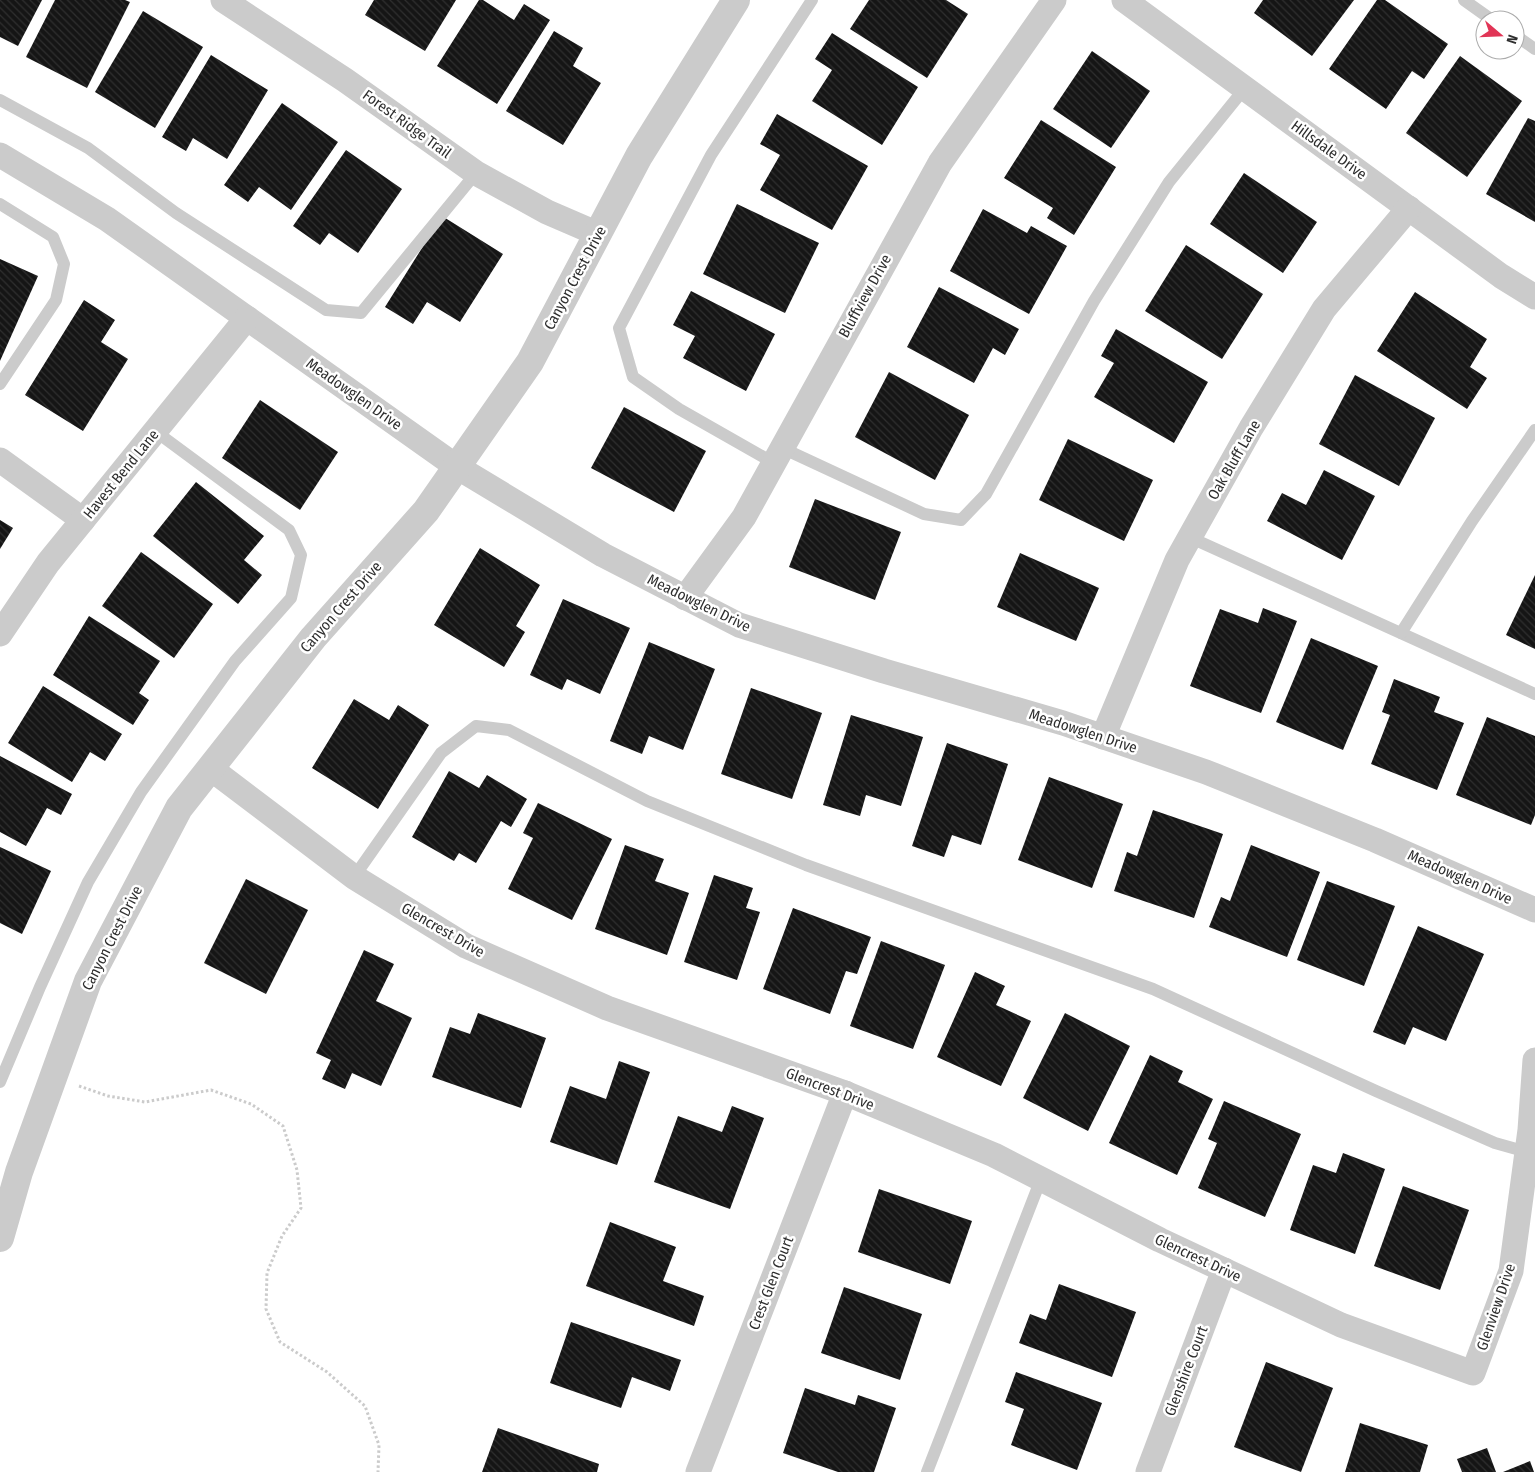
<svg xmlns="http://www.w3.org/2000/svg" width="1535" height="1472" font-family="'Fira Sans Condensed',sans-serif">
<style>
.building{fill:url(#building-back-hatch)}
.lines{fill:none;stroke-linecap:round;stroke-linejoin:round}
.path{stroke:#cbcbcb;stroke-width:3;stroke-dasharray:2.5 2.5;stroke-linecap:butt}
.service{stroke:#cbcbcb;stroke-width:12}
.minor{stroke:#cbcbcb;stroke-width:25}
.tertiary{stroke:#cbcbcb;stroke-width:28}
.labels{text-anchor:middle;stroke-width:5;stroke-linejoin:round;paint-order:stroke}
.street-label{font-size:15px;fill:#2e2e2e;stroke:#fff}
</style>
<defs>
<pattern id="building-back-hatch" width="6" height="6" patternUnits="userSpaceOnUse" patternTransform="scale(1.25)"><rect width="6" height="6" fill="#151515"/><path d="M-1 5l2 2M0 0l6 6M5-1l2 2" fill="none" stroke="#2f2f2f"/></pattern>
</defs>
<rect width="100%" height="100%" fill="#fff"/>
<g class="building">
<polygon points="0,0 42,0 18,46 0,37"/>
<polygon points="55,0 125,0 130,2 87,88 26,57"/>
<polygon points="374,0 456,0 425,51 365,15"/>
<polygon points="479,0 483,0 514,20 524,4 550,20 497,104 437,66"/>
<polygon points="869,0 946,0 968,14 927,78 850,29"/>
<polygon points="1263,0 1354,0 1312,56 1254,13"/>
<polygon points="1377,0 1385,0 1448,44 1424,79 1412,71 1386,109 1329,69"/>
<polygon points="143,11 203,47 155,128 95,92"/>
<polygon points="554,31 583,48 573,66 601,83 563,145 506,111"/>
<polygon points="832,33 918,87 882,145 812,101 832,70 815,59"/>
<polygon points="1092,51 1150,91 1111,148 1053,109"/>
<polygon points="211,55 268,90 227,159 193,138 186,151 162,137"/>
<polygon points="1460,56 1522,101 1467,177 1406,133"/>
<polygon points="282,103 338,142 291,210 259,187 248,202 224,185"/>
<polygon points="777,114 868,166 832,230 760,190 780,155 760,144"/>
<polygon points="1528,118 1535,121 1535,222 1486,194"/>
<polygon points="1041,120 1116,167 1074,235 1047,218 1053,208 1004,178"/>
<polygon points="346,150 402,189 358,253 329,233 320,245 293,226"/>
<polygon points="1244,173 1317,222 1283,273 1210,224"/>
<polygon points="737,204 819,243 785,313 703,274"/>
<polygon points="983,209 1027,233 1031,226 1067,246 1029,314 950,271"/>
<polygon points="442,216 503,254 460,322 427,302 413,324 385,307"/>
<polygon points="1186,245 1263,294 1222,359 1145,311"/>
<polygon points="0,259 38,276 0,361"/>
<polygon points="939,287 1019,329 1005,355 993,348 974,383 907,347"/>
<polygon points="691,291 775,334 746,391 683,358 695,336 673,325"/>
<polygon points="1415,292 1487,339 1470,367 1487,378 1467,409 1377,351"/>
<polygon points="84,300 115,320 101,342 128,359 83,431 25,395"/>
<polygon points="1116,329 1208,382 1174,443 1094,397 1114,363 1101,356"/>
<polygon points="889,372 969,415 935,480 855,437"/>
<polygon points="1355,375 1435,418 1399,486 1319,444"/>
<polygon points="260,400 338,452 300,510 222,458"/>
<polygon points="624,407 706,451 674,512 591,468"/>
<polygon points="1068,439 1153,480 1124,541 1039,500"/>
<polygon points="1324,470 1375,496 1342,560 1267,521 1282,493 1306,505"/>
<polygon points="196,482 264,536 244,560 262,575 238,604 153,536"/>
<polygon points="815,499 901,532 875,600 789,567"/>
<polygon points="0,520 13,528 0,549"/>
<polygon points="480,548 540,585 516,626 525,632 504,667 434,625"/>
<polygon points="141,552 213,604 174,658 102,606"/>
<polygon points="1020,553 1099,588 1076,641 997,607"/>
<polygon points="1535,575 1535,649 1506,635"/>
<polygon points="563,599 630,628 600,694 567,679 562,690 530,675"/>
<polygon points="1263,608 1297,621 1261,713 1190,686 1220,609 1258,623"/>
<polygon points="89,616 160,661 139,693 149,700 133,725 53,675"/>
<polygon points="1311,638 1378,666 1343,750 1276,722"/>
<polygon points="649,642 715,669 683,750 649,736 642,754 610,741"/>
<polygon points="1394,679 1440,697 1434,712 1464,723 1437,790 1371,764 1390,715 1382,712"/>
<polygon points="43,686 122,734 105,761 90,752 72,782 8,743"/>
<polygon points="751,688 822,713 792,799 721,774"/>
<polygon points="354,699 389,720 398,705 429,725 378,809 312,768"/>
<polygon points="851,715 923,737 901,806 866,795 860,816 823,805"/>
<polygon points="1487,717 1535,736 1535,815 1531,825 1456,795"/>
<polygon points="947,743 1008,764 981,845 952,835 944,857 912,846"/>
<polygon points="0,756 72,794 61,815 47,808 26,846 0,832"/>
<polygon points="449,771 479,788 487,775 527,799 511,827 501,821 476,863 459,853 454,861 412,837"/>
<polygon points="1049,777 1123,804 1092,888 1018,860"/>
<polygon points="538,803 612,839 572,920 508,889 533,838 523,833"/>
<polygon points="1153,810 1223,834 1194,918 1114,891 1127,852 1137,856"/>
<polygon points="625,845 664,859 655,881 689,893 667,955 595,929"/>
<polygon points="1251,845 1320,872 1287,957 1209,927 1221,897 1230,901"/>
<polygon points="0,847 51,871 22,934 0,923"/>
<polygon points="714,875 753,888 746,908 760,912 737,980 684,962"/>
<polygon points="246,879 308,910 266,994 204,963"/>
<polygon points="1327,881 1395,906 1364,986 1297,960"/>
<polygon points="793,908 871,937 857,974 846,971 830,1014 763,989"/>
<polygon points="1418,926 1484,954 1446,1041 1413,1027 1405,1045 1373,1032"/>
<polygon points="881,941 945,965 913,1049 850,1026"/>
<polygon points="364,950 394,964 376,1001 412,1018 381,1086 352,1073 345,1089 322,1079 331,1060 316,1053"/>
<polygon points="975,972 1005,986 996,1005 1031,1021 1001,1086 937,1057"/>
<polygon points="478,1013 546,1038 521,1108 432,1077 450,1027 470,1034"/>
<polygon points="1065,1013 1130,1046 1088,1131 1023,1098"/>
<polygon points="1150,1055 1183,1071 1178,1082 1213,1099 1177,1175 1109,1143"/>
<polygon points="619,1061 650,1072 617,1165 550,1142 570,1086 606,1099"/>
<polygon points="1224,1101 1301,1134 1265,1217 1198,1188 1217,1143 1208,1139"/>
<polygon points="732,1106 764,1118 730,1209 654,1182 678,1116 722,1132"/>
<polygon points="1343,1153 1385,1169 1355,1254 1290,1230 1313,1165 1336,1173"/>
<polygon points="1403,1186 1469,1210 1440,1290 1374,1266"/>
<polygon points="879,1189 972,1221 950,1284 858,1252"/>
<polygon points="610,1222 676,1247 663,1281 704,1296 694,1326 586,1286"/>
<polygon points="1059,1284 1136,1312 1112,1377 1019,1343 1030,1314 1046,1320"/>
<polygon points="844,1287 922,1314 900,1380 821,1353"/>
<polygon points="571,1322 681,1360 670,1391 632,1377 621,1408 550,1383"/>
<polygon points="1266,1362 1333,1388 1301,1472 1234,1447"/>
<polygon points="1016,1372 1102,1403 1077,1470 1011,1445 1024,1409 1005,1402"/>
<polygon points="805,1388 855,1405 858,1395 896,1408 874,1472 838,1472 783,1453"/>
<polygon points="1360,1423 1428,1445 1420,1472 1345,1472"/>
<polygon points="498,1428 599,1464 597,1472 482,1472"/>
<polygon points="1487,1448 1496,1472 1462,1472 1457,1459"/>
<polygon points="1530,1461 1534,1472 1503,1472"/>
</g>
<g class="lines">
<polyline class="path" points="79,1086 108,1096 145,1102 211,1090 251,1104 283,1126 297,1170 301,1208 282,1236 267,1273 266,1309 280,1342 327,1372 365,1406 379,1445 378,1472"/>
<g class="service">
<polyline points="1464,0 1492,20"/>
<polyline points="1515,35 1535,49"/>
<polyline points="0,100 88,148 176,213 326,310 361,313 476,173"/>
<polyline points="0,204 53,237 64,264 56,300 0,384"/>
<polyline points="782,448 924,514 961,520 986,494 1094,301 1169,182 1245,88"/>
<polyline points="774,463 679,409 633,377 619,328 711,155 812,0"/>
<polyline points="1189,537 1535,694"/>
<polyline points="1401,633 1472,521 1535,430"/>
<polyline points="354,877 441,753 476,726 509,730 647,801 806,865 1153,989 1376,1091 1495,1143 1527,1152"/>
<polyline points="0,1082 40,987 88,882 141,792 235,661 291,598 301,555 289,530 155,431"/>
<polyline points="927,1472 1041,1179"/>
</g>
<g class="minor">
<polyline points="223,0 345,80 476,173 547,212 598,234"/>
<polyline points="1124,0 1501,276 1535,297"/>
<polyline points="0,155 107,219 457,467 603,555 739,625 884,671 1063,723 1206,772 1375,840 1535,910"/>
<polyline points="0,460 83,520"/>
<polyline points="685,598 744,517 940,163 1054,0"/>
<polyline points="0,634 48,563 247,318"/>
<polyline points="1103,737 1177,560 1251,428 1324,309 1409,208"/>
<polyline points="210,768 354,877 466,946 607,1008 845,1093 994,1155 1160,1240 1341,1325 1473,1373 1511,1271 1530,1130 1535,1060"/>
<polyline points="698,1472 845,1093"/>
<polyline points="1148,1472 1224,1270"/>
</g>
<polyline class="tertiary" points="0,1238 19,1172 88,981 179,808 313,638 426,511 530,362 639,156 736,0"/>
</g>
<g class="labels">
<g class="street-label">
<text transform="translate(407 124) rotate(36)" y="5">Forest Ridge Trail</text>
<text transform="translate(1329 150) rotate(36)" y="5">Hillsdale Drive</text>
<text transform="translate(575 278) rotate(-62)" y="5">Canyon Crest Drive</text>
<text transform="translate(865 296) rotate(-61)" y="5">Bluffview Drive</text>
<text transform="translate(354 394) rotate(35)" y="5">Meadowglen Drive</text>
<text transform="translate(1234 460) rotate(-60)" y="5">Oak Bluff Lane</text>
<text transform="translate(121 474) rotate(-51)" y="5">Havest Bend Lane</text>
<text transform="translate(699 603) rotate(26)" y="5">Meadowglen Drive</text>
<text transform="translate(341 607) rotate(-49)" y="5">Canyon Crest Drive</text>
<text transform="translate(1083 731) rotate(18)" y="5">Meadowglen Drive</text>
<text transform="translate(1460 877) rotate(24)" y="5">Meadowglen Drive</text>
<text transform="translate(443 930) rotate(30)" y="5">Glencrest Drive</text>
<text transform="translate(112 938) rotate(-63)" y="5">Canyon Crest Drive</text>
<text transform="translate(830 1089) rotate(21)" y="5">Glencrest Drive</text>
<text transform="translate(1198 1258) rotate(25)" y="5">Glencrest Drive</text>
<text transform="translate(771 1283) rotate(-69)" y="5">Crest Glen Court</text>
<text transform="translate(1496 1307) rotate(-71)" y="5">Glenview Drive</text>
<text transform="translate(1186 1371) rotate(-69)" y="5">Glenshire Court</text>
</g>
</g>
<g transform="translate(1500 35) rotate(109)"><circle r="24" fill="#ffffff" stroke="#ababab"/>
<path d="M0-4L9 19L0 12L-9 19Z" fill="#e13556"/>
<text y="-8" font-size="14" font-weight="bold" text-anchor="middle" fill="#2e2e2e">N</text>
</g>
</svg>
